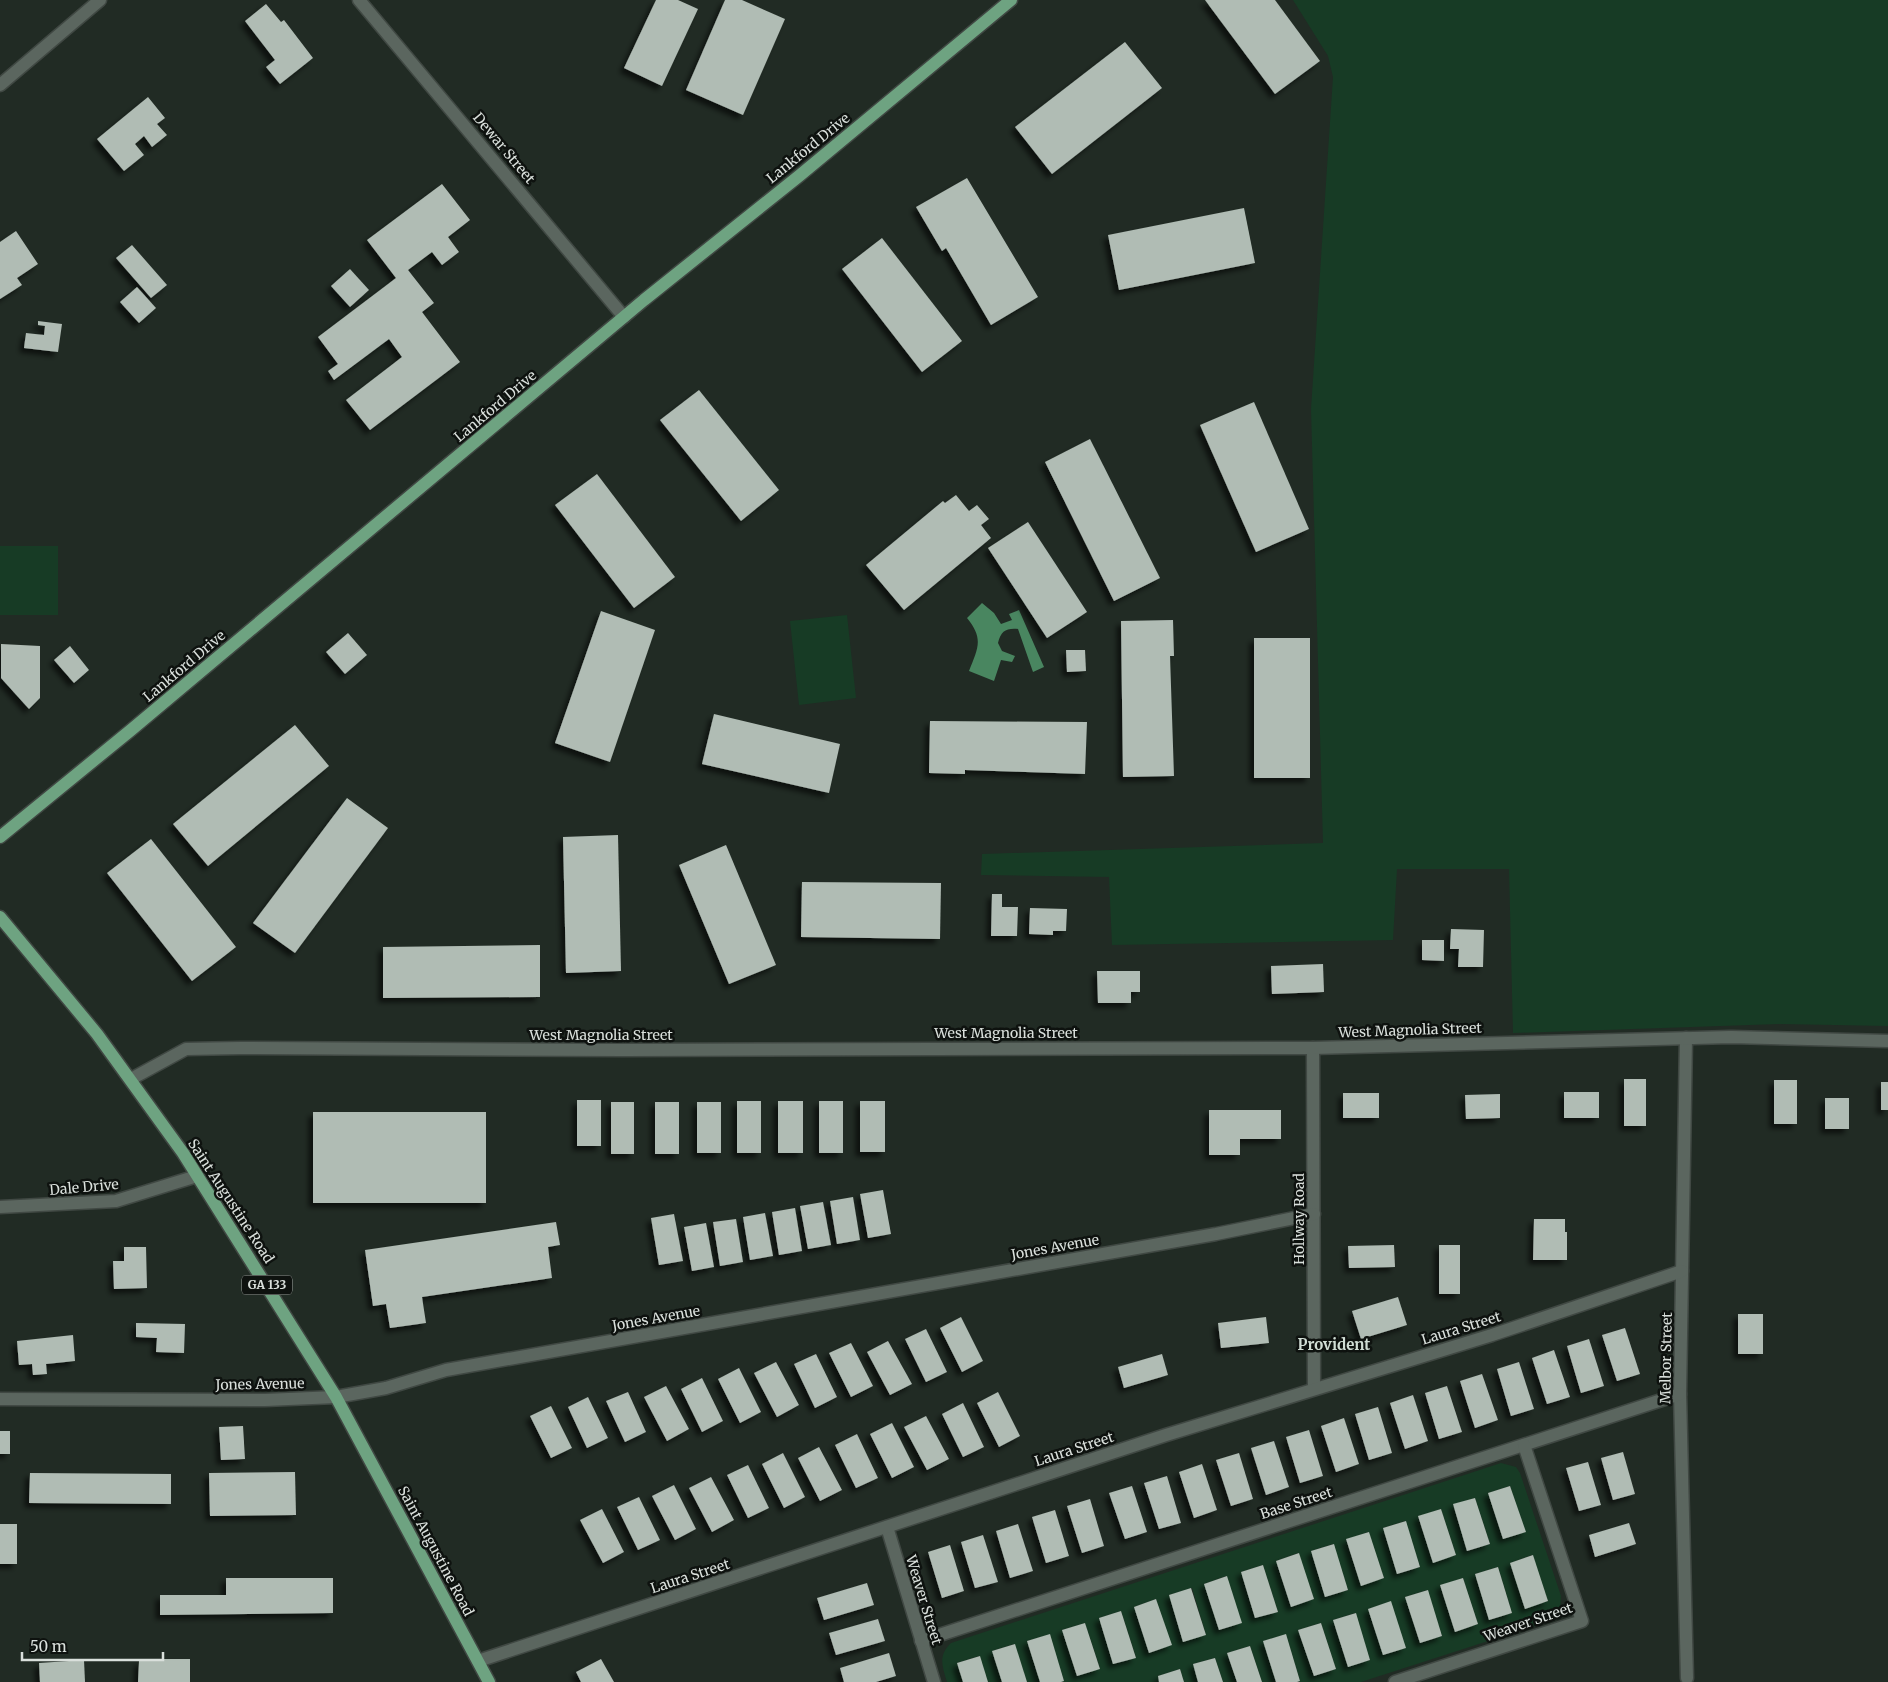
<svg xmlns="http://www.w3.org/2000/svg" width="1888" height="1682" font-family="Merriweather,serif">
<style>
.green{fill:#173b25;fill-rule:evenodd}
.water{fill:#498660}
.building{fill:#b0bcb4;filter:url(#shadow)}
.lines{fill:none;stroke-linecap:round;stroke-linejoin:round}
.minor-casing{stroke:#404843;stroke-width:15}
.major-casing{stroke:#404843;stroke-width:15}
.minor{stroke:#5b665f;stroke-width:12}
.major{stroke:#6ea381;stroke-width:12}
.labels{text-anchor:middle;stroke-width:5;stroke-linejoin:round;paint-order:stroke}
.shield{fill:#0e120f;stroke:#9da29e;stroke-width:1}
.shield-label{font-size:12px;font-weight:bold;fill:#dae0dc}
.street-label{font-size:14px;fill:#dae0dc;stroke:#0e120f}
.neighbourhood-label{font-size:15px;font-weight:bold;fill:#d1ded5;stroke:#0e120f}
</style>
<defs>
<filter id="shadow"><feDropShadow dx="-4.5" dy="4.5" stdDeviation="2.5" flood-color="#0009"/></filter>
</defs>
<rect width="100%" height="100%" fill="#212b24"/>
<g class="green">
<polygon points="1293,0 1888,0 1888,1026 1779,1024 1513,1033 1509,869 1397,869 1393,940 1112,945 1109,877 981,875 982,854 1323,843 1311,409 1333,77 1328,56"/>
<rect x="0" y="546" width="58" height="69"/>
<polygon points="847,615 856,698 799,705 790,621"/>
<path d="M1501,1463L1516,1467L1520,1473L1561,1596L1560,1613L1553,1620L1361,1682H1297L1300,1681L1286,1635L1264,1641L1276,1682H1262L1250,1646L1227,1653L1237,1682H1223L1215,1658L1193,1664L1198,1682H1184L1180,1669L1158,1676L1159,1682H1061L1064,1681L1049,1635L1027,1641L1040,1682H1027L1014,1644L992,1651L1002,1682H988L979,1656L957,1663L963,1682H947C942,1666 938,1655 951,1643ZM1510,1486L1525,1532L1503,1539L1488,1493ZM1475,1498L1490,1544L1468,1551L1453,1505ZM1441,1509L1456,1555L1433,1562L1418,1517ZM1405,1521L1420,1567L1398,1574L1383,1528ZM1368,1532L1384,1578L1361,1585L1346,1540ZM1333,1544L1348,1590L1326,1597L1311,1551ZM1298,1553L1314,1599L1291,1607L1276,1561ZM1532,1555L1548,1601L1525,1608L1510,1563ZM1263,1565L1278,1612L1255,1618L1241,1572ZM1498,1567L1512,1613L1490,1620L1475,1574ZM1226,1576L1241,1623L1220,1630L1204,1584ZM1463,1578L1478,1624L1456,1631L1440,1586ZM1192,1588L1206,1635L1169,1595ZM1427,1590L1442,1636L1420,1643L1405,1597ZM1156,1599L1171,1645L1149,1653L1134,1607ZM1368,1609L1406,1647L1384,1655ZM1121,1611L1136,1657L1114,1664L1099,1618ZM1355,1613L1370,1660L1348,1666L1333,1620ZM1085,1623L1100,1668L1077,1676L1062,1630ZM1321,1623L1336,1669L1314,1676L1298,1630Z"/>
</g>
<path class="water" d="M982,603L994,613L1001,624L1012,620L1009,614L1019,610L1044,667L1033,672L1018,629C1006,628 1001,631 998,643L1002,651L1015,656L1012,662L1001,660L994,681L969,671C978,648 984,639 967,618Z"/>
<g class="building">
<polygon points="656,0 678,0 698,9 662,86 624,68"/>
<polygon points="725,0 742,0 785,19 743,115 686,90"/>
<polygon points="1205,0 1275,0 1320,61 1275,94"/>
<polygon points="266,4 281,22 284,20 313,58 280,84 266,67 275,60 245,21"/>
<polygon points="1125,42 1162,88 1052,174 1015,127"/>
<polygon points="148,97 165,118 157,124 167,135 152,147 144,136 135,144 144,155 124,171 97,139"/>
<polygon points="967,178 1038,297 991,325 946,248 942,251 916,207"/>
<polygon points="442,184 470,220 448,237 459,252 442,265 432,252 408,270 434,303 422,312 460,362 370,430 346,400 402,357 389,339 334,380 328,371 338,364 318,337 396,278 367,240"/>
<polygon points="1244,208 1255,263 1119,290 1108,235"/>
<polygon points="16,231 38,264 17,278 22,285 0,299 0,242"/>
<polygon points="882,238 962,341 922,372 842,269"/>
<polygon points="132,245 167,285 151,298 116,258"/>
<polygon points="350,269 369,290 350,307 331,286"/>
<polygon points="137,287 156,308 139,323 120,302"/>
<polygon points="38,321 62,324 58,352 24,348 26,333 44,335 45,326 38,325"/>
<polygon points="699,390 779,490 741,521 660,420"/>
<polygon points="1254,402 1309,529 1256,552 1200,425"/>
<polygon points="1090,439 1160,578 1114,601 1045,462"/>
<polygon points="597,474 675,577 634,608 555,505"/>
<polygon points="956,495 969,511 977,505 989,519 981,525 991,538 904,610 866,565 943,501 945,503"/>
<polygon points="1028,522 1087,612 1047,638 988,548"/>
<polygon points="601,611 655,630 610,762 555,743"/>
<polygon points="1173,620 1174,656 1170,656 1174,776 1123,777 1121,621"/>
<polygon points="348,633 367,655 345,674 326,652"/>
<rect x="1254" y="638" width="56" height="140"/>
<polygon points="1,644 40,646 40,698 29,709 1,678"/>
<polygon points="70,646 89,670 74,683 54,660"/>
<polygon points="1066,650 1085,650 1086,671 1067,672"/>
<polygon points="714,714 840,744 829,793 702,764"/>
<polygon points="930,721 1087,722 1085,774 965,770 965,774 929,773"/>
<polygon points="295,725 329,766 208,866 173,824"/>
<polygon points="347,798 388,828 295,953 253,923"/>
<polygon points="618,835 621,971 566,973 563,837"/>
<polygon points="151,839 236,947 192,981 107,873"/>
<polygon points="726,845 776,965 729,984 679,865"/>
<polygon points="802,882 941,883 940,939 801,937"/>
<polygon points="992,894 1002,894 1002,907 1018,907 1017,936 991,936"/>
<polygon points="1030,908 1067,909 1066,931 1053,931 1053,935 1029,934"/>
<polygon points="1451,929 1484,930 1483,967 1458,967 1459,949 1450,949"/>
<polygon points="1422,940 1444,940 1444,961 1422,960"/>
<polygon points="540,945 540,997 383,998 383,947"/>
<polygon points="1323,964 1324,992 1272,994 1271,966"/>
<polygon points="1097,971 1140,971 1140,992 1131,992 1131,1003 1098,1003"/>
<rect x="1624" y="1079" width="22" height="47"/>
<rect x="1774" y="1080" width="23" height="44"/>
<rect x="1881" y="1082" width="7" height="28"/>
<rect x="1564" y="1092" width="35" height="26"/>
<rect x="1343" y="1093" width="36" height="25"/>
<polygon points="1500,1094 1500,1118 1466,1119 1465,1095"/>
<rect x="1825" y="1098" width="24" height="31"/>
<rect x="577" y="1100" width="24" height="46"/>
<rect x="737" y="1101" width="24" height="52"/>
<rect x="778" y="1101" width="25" height="52"/>
<rect x="819" y="1101" width="24" height="52"/>
<rect x="860" y="1101" width="25" height="51"/>
<rect x="611" y="1102" width="23" height="52"/>
<rect x="655" y="1102" width="24" height="52"/>
<rect x="697" y="1102" width="24" height="51"/>
<polygon points="1209,1110 1281,1110 1281,1139 1240,1139 1240,1155 1209,1155"/>
<rect x="313" y="1112" width="173" height="91"/>
<polygon points="883,1190 891,1234 868,1238 860,1194"/>
<polygon points="853,1197 860,1240 837,1244 830,1201"/>
<polygon points="823,1202 831,1245 808,1249 800,1206"/>
<polygon points="795,1208 802,1251 779,1255 772,1212"/>
<polygon points="765,1213 773,1256 750,1260 743,1217"/>
<polygon points="674,1214 683,1261 659,1265 651,1218"/>
<polygon points="736,1219 743,1262 720,1266 713,1222"/>
<polygon points="1534,1219 1565,1219 1565,1232 1567,1232 1567,1260 1533,1260"/>
<polygon points="556,1222 560,1245 548,1247 552,1278 422,1297 426,1323 390,1328 386,1304 373,1306 365,1250"/>
<polygon points="706,1223 714,1267 692,1271 684,1227"/>
<polygon points="1394,1245 1395,1267 1349,1268 1348,1246"/>
<rect x="1439" y="1245" width="21" height="49"/>
<polygon points="124,1247 146,1247 147,1288 114,1289 113,1261 124,1261"/>
<polygon points="1398,1297 1407,1325 1361,1339 1352,1311"/>
<rect x="1738" y="1314" width="25" height="40"/>
<polygon points="961,1317 983,1361 962,1372 940,1328"/>
<polygon points="1266,1317 1269,1343 1221,1348 1218,1323"/>
<polygon points="136,1323 185,1324 184,1353 156,1352 157,1338 136,1337"/>
<polygon points="1625,1328 1640,1374 1617,1381 1602,1335"/>
<polygon points="926,1329 947,1372 926,1382 905,1339"/>
<polygon points="73,1335 75,1361 46,1364 47,1374 33,1375 32,1364 19,1365 17,1341"/>
<polygon points="1589,1339 1604,1386 1581,1393 1567,1346"/>
<polygon points="888,1341 912,1384 890,1395 867,1352"/>
<polygon points="851,1343 873,1386 851,1397 829,1353"/>
<polygon points="1554,1350 1570,1397 1547,1404 1532,1358"/>
<polygon points="816,1354 837,1397 815,1408 794,1364"/>
<polygon points="1162,1354 1168,1375 1124,1388 1118,1367"/>
<polygon points="776,1362 799,1405 777,1417 754,1373"/>
<polygon points="1519,1362 1534,1409 1511,1416 1497,1369"/>
<polygon points="739,1368 761,1412 740,1423 718,1379"/>
<polygon points="1482,1374 1498,1420 1475,1428 1460,1381"/>
<polygon points="702,1378 723,1421 702,1432 681,1389"/>
<polygon points="666,1386 689,1429 667,1441 644,1397"/>
<polygon points="1447,1386 1462,1432 1439,1439 1425,1393"/>
<polygon points="628,1392 646,1432 625,1442 606,1401"/>
<polygon points="998,1392 1020,1436 999,1447 977,1403"/>
<polygon points="1413,1395 1428,1441 1405,1449 1390,1403"/>
<polygon points="588,1397 608,1438 587,1448 568,1407"/>
<polygon points="963,1403 984,1447 963,1457 942,1414"/>
<polygon points="551,1406 572,1448 551,1458 530,1416"/>
<polygon points="1378,1407 1392,1453 1369,1460 1355,1414"/>
<polygon points="926,1416 949,1459 927,1470 904,1427"/>
<polygon points="1344,1418 1359,1464 1336,1472 1321,1426"/>
<polygon points="892,1423 914,1467 892,1478 870,1434"/>
<polygon points="243,1426 245,1459 221,1460 219,1427"/>
<polygon points="1309,1430 1323,1476 1300,1483 1286,1437"/>
<rect x="0" y="1431" width="10" height="23"/>
<polygon points="857,1434 878,1478 856,1488 835,1445"/>
<polygon points="1274,1441 1289,1487 1266,1495 1251,1448"/>
<polygon points="819,1447 842,1490 820,1501 798,1458"/>
<polygon points="1623,1452 1635,1494 1613,1500 1601,1458"/>
<polygon points="783,1453 805,1497 784,1508 762,1464"/>
<polygon points="1239,1453 1253,1499 1231,1506 1216,1460"/>
<polygon points="1588,1462 1601,1505 1579,1511 1566,1468"/>
<polygon points="1202,1464 1217,1510 1194,1518 1179,1472"/>
<polygon points="748,1465 769,1508 748,1518 727,1475"/>
<polygon points="295,1472 296,1515 210,1516 209,1473"/>
<polygon points="30,1473 171,1474 171,1504 29,1503"/>
<polygon points="1167,1476 1181,1523 1159,1529 1144,1483"/>
<polygon points="711,1477 734,1520 712,1532 689,1488"/>
<polygon points="674,1485 696,1529 675,1540 652,1496"/>
<polygon points="1132,1486 1147,1532 1125,1539 1109,1493"/>
<polygon points="1510,1486 1526,1532 1503,1539 1488,1493"/>
<polygon points="639,1497 660,1540 638,1550 617,1507"/>
<polygon points="1475,1498 1490,1544 1467,1551 1453,1504"/>
<polygon points="1090,1499 1104,1546 1082,1553 1067,1506"/>
<polygon points="602,1509 624,1552 603,1563 580,1520"/>
<polygon points="1441,1509 1456,1555 1433,1563 1418,1516"/>
<polygon points="1055,1510 1069,1556 1046,1563 1032,1517"/>
<polygon points="1406,1521 1420,1567 1397,1574 1383,1528"/>
<polygon points="1629,1523 1636,1544 1595,1557 1589,1535"/>
<rect x="0" y="1524" width="17" height="40"/>
<polygon points="1018,1524 1033,1571 1010,1578 996,1531"/>
<polygon points="1369,1532 1384,1578 1361,1586 1346,1539"/>
<polygon points="983,1535 998,1582 975,1588 961,1542"/>
<polygon points="1334,1544 1348,1590 1325,1597 1311,1551"/>
<polygon points="950,1545 964,1591 942,1598 928,1552"/>
<polygon points="1299,1553 1314,1599 1291,1607 1276,1561"/>
<polygon points="1533,1555 1548,1601 1525,1609 1510,1563"/>
<polygon points="1263,1565 1278,1612 1255,1618 1241,1572"/>
<polygon points="1498,1567 1512,1613 1489,1620 1475,1574"/>
<polygon points="1227,1576 1242,1623 1219,1630 1204,1584"/>
<polygon points="226,1578 333,1578 333,1613 160,1615 160,1595 226,1595"/>
<polygon points="1463,1578 1478,1624 1455,1632 1440,1585"/>
<polygon points="867,1583 874,1605 824,1620 817,1598"/>
<polygon points="1191,1588 1206,1635 1183,1642 1169,1595"/>
<polygon points="1428,1590 1442,1636 1420,1643 1405,1597"/>
<polygon points="1156,1599 1172,1645 1149,1653 1134,1607"/>
<polygon points="1391,1601 1406,1648 1383,1655 1368,1609"/>
<polygon points="1121,1611 1136,1658 1113,1664 1099,1618"/>
<polygon points="1356,1613 1370,1660 1348,1667 1333,1620"/>
<polygon points="878,1619 885,1641 836,1655 829,1633"/>
<polygon points="1085,1623 1100,1669 1077,1676 1062,1630"/>
<polygon points="1321,1623 1336,1669 1314,1676 1298,1630"/>
<polygon points="1050,1634 1064,1681 1061,1682 1040,1682 1027,1641"/>
<polygon points="1286,1634 1300,1681 1297,1682 1276,1682 1263,1641"/>
<polygon points="1015,1644 1027,1682 1002,1682 992,1651"/>
<polygon points="1250,1646 1262,1682 1237,1682 1227,1653"/>
<polygon points="889,1653 896,1676 876,1682 844,1682 840,1668"/>
<polygon points="980,1656 988,1682 963,1682 957,1663"/>
<polygon points="1215,1658 1223,1682 1198,1682 1193,1664"/>
<polygon points="160,1659 190,1659 190,1682 138,1682 139,1661 160,1661"/>
<polygon points="601,1659 614,1682 581,1682 576,1672"/>
<polygon points="84,1660 85,1682 40,1682 39,1663"/>
<polygon points="1180,1669 1184,1682 1159,1682 1158,1676"/>
</g>
<g class="lines">
<defs>
<g id="minor">
<polyline points="359,0 624,317"/>
<polyline points="0,85 100,0"/>
<polyline points="1686,1038 1680,1394 1687,1678"/>
<polyline points="1313,1048 1314,1389"/>
<polyline points="131,1079 186,1049 240,1048 623,1050 1313,1048 1731,1037 1888,1041"/>
<polyline points="0,1207 116,1201 197,1176"/>
<polyline points="0,1399 265,1400 336,1397 386,1388 446,1370 1216,1234 1314,1214"/>
<polyline points="887,1527 934,1682"/>
<polyline points="921,1641 1680,1394"/>
<polyline points="478,1661 1166,1435 1492,1335 1682,1271"/>
<polyline points="1395,1682 1582,1621 1524,1445"/>
</g>
<g id="major">
<polyline points="0,837 131,730 644,300 799,176 1011,0"/>
<polyline points="0,917 97,1034 183,1153 336,1397 489,1682"/>
</g>
</defs>
<use href="#minor" class="minor-casing"/>
<use href="#major" class="major-casing"/>
<use href="#minor" class="minor"/>
<use href="#major" class="major"/>
</g>
<g class="labels">
<rect class="shield" x="242" y="1275.5" width="50" height="19" rx="4"/>
<g class="shield-label">
<text x="267" y="1289">GA 133</text>
</g>
<g class="street-label">
<text transform="translate(504 148) rotate(50)" y="5">Dewar Street</text>
<text transform="translate(808 148) rotate(-39)" y="5">Lankford Drive</text>
<text transform="translate(495 406) rotate(-40)" y="5">Lankford Drive</text>
<text transform="translate(184 666) rotate(-40)" y="5">Lankford Drive</text>
<text transform="translate(1410 1030) rotate(-2)" y="5">West Magnolia Street</text>
<text x="1006" y="1038">West Magnolia Street</text>
<text x="601" y="1040">West Magnolia Street</text>
<text transform="translate(84 1187) rotate(-5)" y="5">Dale Drive</text>
<text transform="translate(231 1201) rotate(57)" y="5">Saint Augustine Road</text>
<text transform="translate(1299 1219) rotate(-90)" y="5">Hollway Road</text>
<text transform="translate(1055 1247) rotate(-10)" y="5">Jones Avenue</text>
<text transform="translate(656 1318) rotate(-10)" y="5">Jones Avenue</text>
<text transform="translate(1461 1328) rotate(-17)" y="5">Laura Street</text>
<text transform="translate(1666 1358) rotate(-89)" y="5">Melbor Street</text>
<text transform="translate(260 1384) rotate(-1)" y="5">Jones Avenue</text>
<text transform="translate(1074 1449) rotate(-18)" y="5">Laura Street</text>
<text transform="translate(1296 1503) rotate(-18)" y="5">Base Street</text>
<text transform="translate(436 1551) rotate(62)" y="5">Saint Augustine Road</text>
<text transform="translate(690 1576) rotate(-18)" y="5">Laura Street</text>
<text transform="translate(924 1600) rotate(73)" y="5">Weaver Street</text>
<text transform="translate(1528 1622) rotate(-19)" y="5">Weaver Street</text>
</g>
<g class="neighbourhood-label">
<text x="1334" y="1350">Provident</text>
</g>
</g>
<path d="M22 1652v8h141v-8" fill="none" stroke="#dae0dc" stroke-width="2.5"/>
<text x="30" y="1652" font-size="15" fill="#dae0dc" stroke="#0e120f" stroke-width="4" paint-order="stroke">50 m</text>
</svg>
